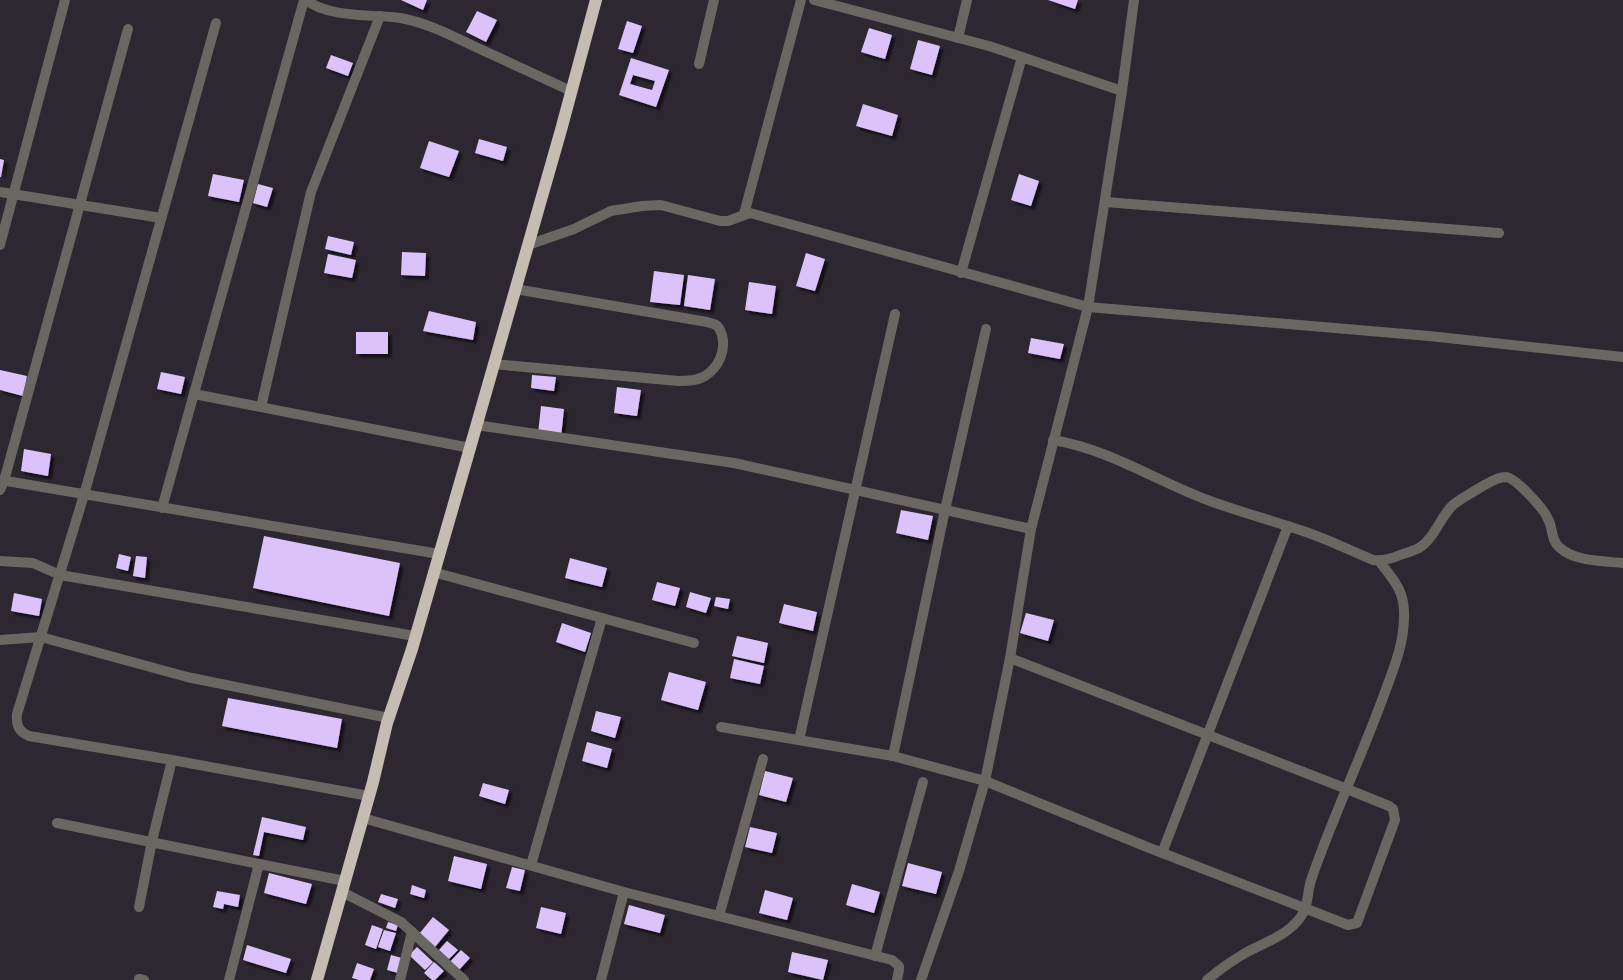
<svg xmlns="http://www.w3.org/2000/svg" width="1623" height="980" font-family="Figtree,sans-serif">
<style>
.building{fill:#dcc2fa;fill-rule:evenodd;filter:url(#shadow)}
.lines{fill:none;stroke-linecap:round;stroke-linejoin:round}
.minor{stroke:#6a6762;stroke-width:10}
.highway{stroke:#c5bdb1;stroke-width:12}
</style>
<defs>
<filter id="shadow"><feDropShadow dx="3.5" dy="3.5" stdDeviation="1" flood-color="#0009"/></filter>
</defs>
<rect width="100%" height="100%" fill="#2c2731"/>
<g class="building">
<polygon points="401,0 427,0 423,10"/>
<polygon points="1048,0 1078,0 1075,9"/>
<polygon points="477,11 497,20 486,42 466,32"/>
<polygon points="627,21 642,26 633,53 618,49"/>
<polygon points="869,28 892,35 885,59 861,52"/>
<polygon points="918,40 940,46 932,75 910,69"/>
<polygon points="331,55 353,63 348,76 326,68"/>
<path d="M631,58L669,70L656,107L619,95ZM633,75L655,81L652,90L630,84Z"/>
<polygon points="863,104 898,115 892,136 856,126"/>
<polygon points="479,139 507,147 503,161 475,153"/>
<polygon points="429,141 459,151 449,177 420,168"/>
<polygon points="0,159 4,160 1,177 0,177"/>
<polygon points="213,174 244,180 239,202 208,196"/>
<polygon points="1019,174 1039,181 1031,206 1011,200"/>
<polygon points="258,184 273,188 267,207 253,203"/>
<polygon points="328,236 354,242 351,255 325,249"/>
<polygon points="402,252 426,253 425,276 401,275"/>
<polygon points="806,253 825,259 815,291 796,286"/>
<polygon points="328,254 356,260 352,278 324,273"/>
<polygon points="654,271 684,275 680,305 650,302"/>
<polygon points="688,275 715,279 710,310 684,306"/>
<polygon points="749,282 776,286 772,314 745,310"/>
<polygon points="429,311 476,322 473,340 423,331"/>
<rect x="356" y="332" width="32" height="22"/>
<polygon points="1031,338 1064,344 1060,359 1028,353"/>
<polygon points="0,370 27,376 23,396 0,390"/>
<polygon points="161,372 185,377 181,394 157,389"/>
<polygon points="532,375 556,377 554,391 531,388"/>
<polygon points="617,387 641,390 637,416 614,413"/>
<polygon points="541,406 564,409 561,437 538,434"/>
<polygon points="24,449 51,454 48,476 21,471"/>
<polygon points="901,510 933,516 928,540 896,533"/>
<polygon points="264,536 400,563 389,616 253,588"/>
<polygon points="119,554 131,557 128,571 116,568"/>
<polygon points="136,556 147,557 145,578 133,576"/>
<polygon points="570,558 607,568 602,587 565,578"/>
<polygon points="657,582 680,588 675,606 652,600"/>
<polygon points="690,592 711,598 706,613 686,607"/>
<polygon points="14,593 42,599 39,616 11,611"/>
<polygon points="716,597 730,599 728,609 714,606"/>
<polygon points="784,604 817,612 813,631 779,623"/>
<polygon points="1026,613 1054,620 1048,641 1020,633"/>
<polygon points="562,623 591,633 585,652 556,642"/>
<polygon points="737,636 768,643 764,663 732,656"/>
<polygon points="734,659 764,666 760,684 730,678"/>
<polygon points="669,672 706,682 698,710 661,700"/>
<polygon points="228,698 342,719 337,748 222,726"/>
<polygon points="596,711 621,717 615,738 591,731"/>
<polygon points="587,742 612,749 607,768 582,761"/>
<polygon points="765,771 793,778 786,802 759,795"/>
<polygon points="483,783 509,790 505,804 479,796"/>
<polygon points="262,817 306,827 303,840 264,832 259,856 253,855"/>
<polygon points="750,827 777,833 772,853 745,847"/>
<polygon points="454,856 487,864 481,889 448,881"/>
<polygon points="908,863 942,872 936,894 902,886"/>
<polygon points="512,867 525,870 520,891 506,888"/>
<polygon points="269,873 312,884 306,904 264,893"/>
<polygon points="852,884 880,892 874,913 846,905"/>
<polygon points="412,885 426,890 424,898 410,894"/>
<polygon points="765,890 793,898 787,920 759,913"/>
<polygon points="217,891 240,895 238,907 224,904 223,909 213,907"/>
<polygon points="381,894 398,899 395,908 378,902"/>
<polygon points="629,905 665,915 660,933 624,924"/>
<polygon points="541,907 566,913 561,934 536,928"/>
<polygon points="433,917 449,930 435,947 419,934"/>
<polygon points="388,922 398,925 396,931 386,928"/>
<polygon points="372,925 383,929 376,949 365,945"/>
<polygon points="384,930 396,933 390,951 378,947"/>
<polygon points="447,941 458,950 449,959 439,950"/>
<polygon points="247,945 291,959 286,973 243,960"/>
<polygon points="417,947 433,962 425,970 409,955"/>
<polygon points="461,950 470,958 458,971 449,963"/>
<polygon points="792,952 828,960 823,980 788,972"/>
<polygon points="391,955 402,958 398,973 387,970"/>
<polygon points="434,962 444,971 435,980 432,980 424,973"/>
<polygon points="357,963 374,969 370,980 359,980 352,978"/>
</g>
<g class="lines">
<g class="minor">
<path d="M306,0C329,18 372,14 400,18C429,23 454,37 480,49C510,63 541,77 571,91"/>
<polyline points="814,0 989,46 1122,91"/>
<path d="M216,23L84,495L17,714C16,725 18,731 29,736L172,760L369,796"/>
<polyline points="958,38 967,0"/>
<polyline points="699,64 714,0"/>
<polyline points="0,192 161,218"/>
<polyline points="1105,202 1499,233"/>
<polyline points="744,214 801,0"/>
<polyline points="0,245 65,0"/>
<polyline points="528,245 574,229 611,211 642,206 661,205 720,221 728,221 750,213 1088,307 1429,336 1623,357"/>
<polyline points="961,273 1022,57"/>
<path d="M493,364L678,381C687,381 697,381 705,376C719,367 726,351 722,335C721,332 719,327 716,325C713,323 709,323 707,322L515,289"/>
<polyline points="194,394 470,448"/>
<polyline points="261,407 311,192 380,16"/>
<polyline points="476,425 734,463 1031,529"/>
<path d="M1053,440C1109,449 1158,482 1210,501C1240,512 1270,520 1300,530C1325,538 1349,550 1373,560C1382,561 1391,559 1400,555C1406,553 1413,551 1419,548C1435,538 1440,517 1453,505C1461,498 1472,493 1481,487C1489,483 1496,477 1506,477C1516,478 1544,509 1548,519C1553,528 1551,540 1559,547C1575,562 1603,561 1623,563"/>
<polyline points="0,480 439,554"/>
<polyline points="0,490 4,481 128,29"/>
<polyline points="162,508 304,0"/>
<polyline points="0,561 33,563 60,575 415,636"/>
<polyline points="433,572 694,643"/>
<polyline points="0,640 41,637 187,677 389,718"/>
<polyline points="721,727 893,756 985,781 1147,847 1348,925 1357,923 1395,820 1393,809 1389,806 1347,789 1010,658"/>
<polyline points="799,740 895,314"/>
<polyline points="893,756 945,510 986,329"/>
<polyline points="363,818 624,892 892,960 899,966 899,970 897,980"/>
<polyline points="57,823 259,864"/>
<polyline points="1162,853 1288,526"/>
<polyline points="531,865 602,618"/>
<polyline points="342,892 401,922 464,980"/>
<polyline points="139,907 152,841 172,760"/>
<polyline points="719,916 763,759"/>
<polyline points="875,956 923,782"/>
<polyline points="139,979 144,980"/>
<polyline points="229,980 259,864 345,881"/>
<polyline points="400,980 412,932"/>
<polyline points="601,980 624,892"/>
<polyline points="921,980 959,871 985,781 1010,658 1031,529 1088,307 1122,91 1134,0"/>
<path d="M1207,980C1219,970 1233,960 1247,952C1266,942 1286,936 1300,918C1308,908 1307,896 1310,884C1313,873 1318,861 1322,850C1342,797 1366,745 1385,692C1394,668 1404,643 1404,617C1405,591 1394,580 1379,561"/>
</g>
<polyline class="highway" points="317,980 373,782 387,723 412,649 470,448 561,130 596,0"/>
</g>
</svg>
